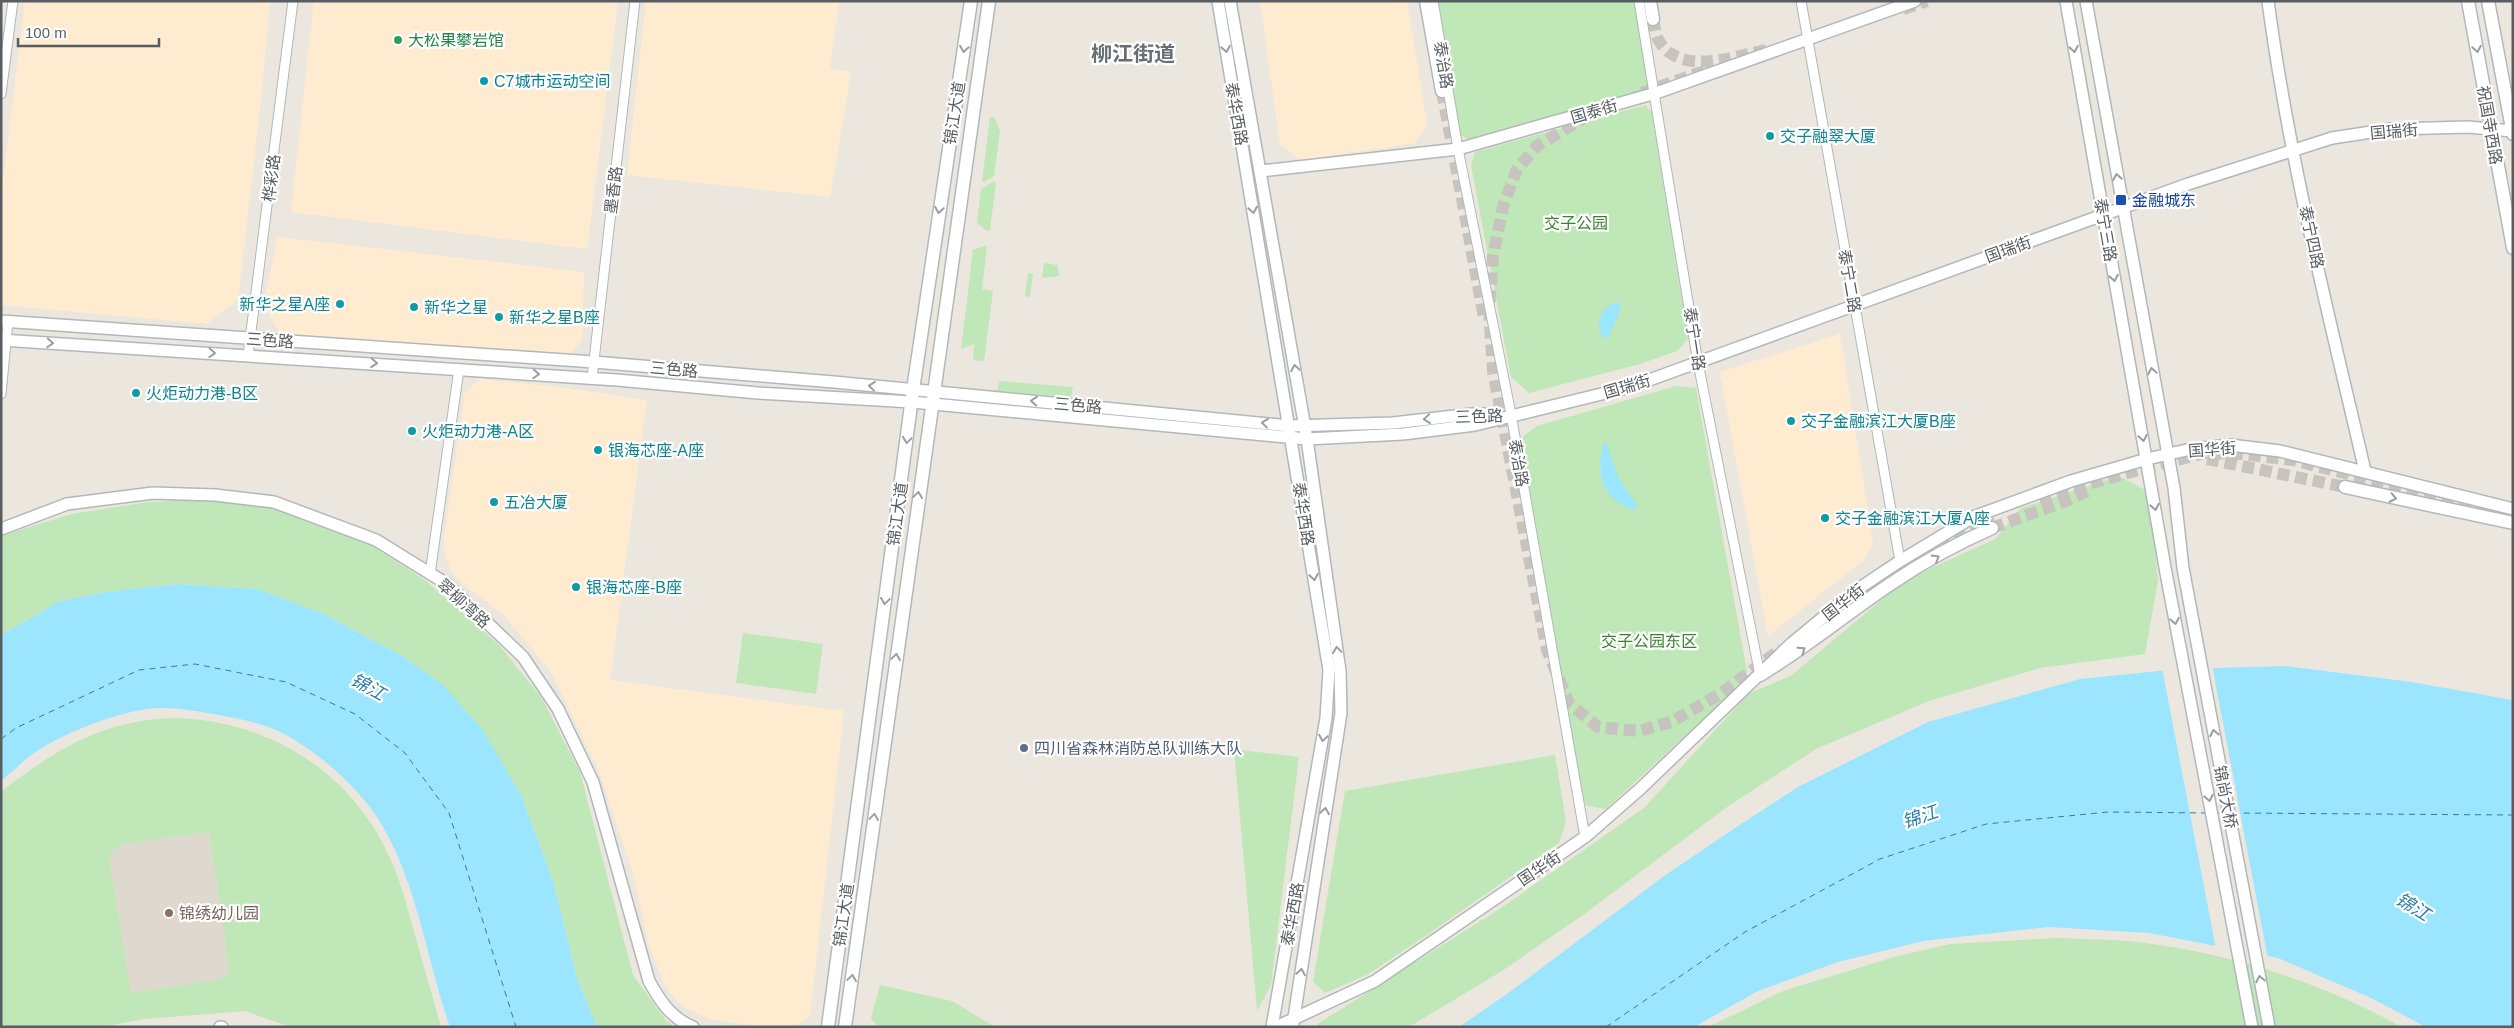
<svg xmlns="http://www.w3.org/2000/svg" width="2514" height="1028" font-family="Arial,'Noto Sans SC',sans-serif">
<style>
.commercial{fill:#ffecd0}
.education{fill:#dfd8ce}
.green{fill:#bfe7b7;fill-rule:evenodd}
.water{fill:#9be5ff}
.pier{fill:#ece7de}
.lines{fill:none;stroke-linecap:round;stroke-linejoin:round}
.ferry{stroke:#2c7ea7;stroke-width:1;stroke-dasharray:6 5;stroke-linecap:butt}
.secondary-tunnel{stroke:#c7c4bf;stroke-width:12;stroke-dasharray:12 6;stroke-linecap:butt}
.minor-casing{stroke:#b1b7bb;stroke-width:11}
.tertiary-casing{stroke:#b1b7bb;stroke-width:14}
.secondary-casing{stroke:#b2b8bd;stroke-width:15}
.minor{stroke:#fff;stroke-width:9}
.tertiary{stroke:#fff;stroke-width:11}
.secondary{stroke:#fff;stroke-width:12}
.oneway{stroke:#9a9ea0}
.leisure-dot{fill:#2e9e5b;stroke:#fff;stroke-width:2}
.culture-dot{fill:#0f9aa8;stroke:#fff;stroke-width:2}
.transit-dot{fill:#1a4fb4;stroke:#fff;stroke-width:2}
.service-dot{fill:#5c6f8a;stroke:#fff;stroke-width:2}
.education-dot{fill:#8d6e63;stroke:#fff;stroke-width:2}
.labels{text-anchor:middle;stroke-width:4.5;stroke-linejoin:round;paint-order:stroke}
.leisure-label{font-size:16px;fill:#27864d;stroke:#fff;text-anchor:start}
.street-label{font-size:16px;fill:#575d61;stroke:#fff}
.culture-label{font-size:16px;fill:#0d838f;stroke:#fff;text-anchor:start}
.transit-label{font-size:16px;fill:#164399;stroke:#fff;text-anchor:start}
.park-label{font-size:16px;fill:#37842c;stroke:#fff}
.service-label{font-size:16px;fill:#4e5e75;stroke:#fff;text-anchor:start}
.education-label{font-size:16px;fill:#785e54;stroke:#fff;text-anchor:start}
.water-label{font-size:18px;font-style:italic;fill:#2c7ea7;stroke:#fff}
.district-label{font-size:21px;font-weight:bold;fill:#686f73;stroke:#fff}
</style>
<rect width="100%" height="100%" fill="#ece7de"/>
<g class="commercial">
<polygon points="25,1 270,1 261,99 238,299 207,324 1,305 1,196"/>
<polygon points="314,1 618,1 587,249 291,212"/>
<polygon points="646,1 839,1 830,68 851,72 830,197 627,175"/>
<polygon points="1260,1 1407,1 1427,124 1415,143 1301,160 1280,144"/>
<polygon points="278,237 584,272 582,340 570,355 281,334 263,305"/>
<polygon points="1840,334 1873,542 1864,560 1768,636 1720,372"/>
<polygon points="480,379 557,387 647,400 610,680 844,711 810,1016 795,1027 763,1027 711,1019 686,1008 675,999 664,984 649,945 634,876 599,771 551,672 503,614 465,586 451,571 445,555 444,539 465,392"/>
</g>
<polygon class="education" points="209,832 229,970 220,979 131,993 109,856 119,845"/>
<g class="green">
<polygon points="1435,1 1636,1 1652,81 1642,91 1600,107 1470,140 1459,135"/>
<polygon points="1646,105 1652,113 1688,339 1677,351 1640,364 1529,393 1511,377 1471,165 1475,152"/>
<polygon points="990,117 994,117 1000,131 994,176 984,182 982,182"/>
<polygon points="994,181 996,183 990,230 987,231 977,223 981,189"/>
<polygon points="985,246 987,246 982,289 993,291 984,361 973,360 974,344 961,349 973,250"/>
<polygon points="1044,263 1057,265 1060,276 1042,278"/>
<polygon points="1028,273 1033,274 1030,297 1025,296"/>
<polygon points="999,381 1073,387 1071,397 997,391"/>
<polygon points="1676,386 1696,388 1747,672 1731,693 1606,809 1587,806 1583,798 1519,440 1537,426"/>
<polygon points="2119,476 2149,492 2158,581 2145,654 2040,668 1929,701 1816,749 1727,807 1587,912 1502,971 1409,1027 1316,1027 1319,1023 1498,910 1644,808 1748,694 1792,675 1905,580 1995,539 2021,508"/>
<polygon points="201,500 266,506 366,542 426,581 498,644 541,697 580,772 633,975 667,1022 676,1027 597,1027 577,978 553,881 521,795 441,683 402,656 324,614 257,589 177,584 106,592 60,601 1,635 1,536 71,514 148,502"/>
<polygon points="743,633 823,644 816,694 736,683"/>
<path d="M174,718C267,720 350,770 389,856C400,878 406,904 413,928C422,961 432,994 441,1027H290L245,1011L145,1019L100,1027H1V791C60,748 99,721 174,718ZM209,832L229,970L220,979L131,993L109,856L119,845Z"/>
<polygon points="1234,749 1299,757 1271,985 1257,1011"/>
<polygon points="1555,755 1566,822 1559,843 1427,935 1367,975 1325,993 1313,982 1345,791"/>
<path d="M2054,938C2078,939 2102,939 2127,941C2222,950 2318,981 2402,1027H1708L1783,991L1894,957L1950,944Z"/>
<polygon points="880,985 952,1001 995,1027 878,1027 871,1018"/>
</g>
<g class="water">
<path d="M1615,302L1619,303L1621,308L1608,338H1604C1593,324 1601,310 1615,302Z"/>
<path d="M1606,442L1618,477L1637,506L1636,509C1629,509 1624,506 1618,502C1597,486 1599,467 1603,444Z"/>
<path d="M177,584L257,589L324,614L402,656L441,683L482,729L521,795L553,881L577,978L597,1027H450C425,956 417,877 375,814C352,781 308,743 271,728C251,720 229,717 208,713C189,710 168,706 148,709C114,713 61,734 33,754C21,762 12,773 1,781V635L60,601L106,592Z"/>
<polygon points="2286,666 2411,682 2513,700 2513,1027 2426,1027 2371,998 2278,958 2149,933 2048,927 1923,941 1838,962 1758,991 1694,1027 1459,1027 1511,991 1664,876 1735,828 1798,787 1928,722 2080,679 2179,669"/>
</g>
<polygon class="pier" points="2212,665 2268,959 2216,949 2162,668"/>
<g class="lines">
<g class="ferry">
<polyline points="1,739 16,728 139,670 195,664 286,682 355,714 405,753 449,813 516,1027"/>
<polyline points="2216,813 2224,813"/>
<polyline points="2233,813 2513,815"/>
<polyline points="1606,1027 1745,932 1880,859 1986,824 2108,812 2207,813"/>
</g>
<g class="secondary-tunnel">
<polyline points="1903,9 1927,1"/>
<path d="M1653,19C1655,26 1655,35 1659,41C1681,78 1738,55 1771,49"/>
<polyline points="1442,91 1484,318"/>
<polyline points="1642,93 1710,69"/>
<polyline points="1589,115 1537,146 1517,169 1503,207 1493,256 1489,310 1493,371 1547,650 1569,703 1598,727 1639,731 1671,722 1720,694 1781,649"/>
<polyline points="2207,459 2345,487"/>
<polyline points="2039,498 2152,466 2205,453 2241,454 2293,460 2513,516"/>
<polyline points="1992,528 2066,501 2092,489"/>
<polyline points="1833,614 1934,546 1992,515"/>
</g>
<defs>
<g id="minor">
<polyline points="1433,1 1458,149 1511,414 1585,837"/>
<polyline points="1639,1 1698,363 1760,675"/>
<polyline points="1801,1 1900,561"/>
<polyline points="1,94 13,1"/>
<polyline points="248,355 293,1"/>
<polyline points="592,378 635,1"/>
<polyline points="1,394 8,321"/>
<polyline points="430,574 459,369"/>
</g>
<g id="tertiary">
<polyline points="1218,1 1329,670 1326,718 1272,1027"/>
<polyline points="1230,1 1307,439 1340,671 1341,713 1293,1024"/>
<polyline points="2066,1 2166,573 2252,1027"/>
<polyline points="2086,1 2174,488 2183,568 2269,1027"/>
<path d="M2268,1C2289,160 2329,316 2365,471"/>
<polyline points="1261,171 1458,149 1656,93 1915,1"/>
<polyline points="1,321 594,362 834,382 1290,426 1393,423 1472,414 1496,414"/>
<polyline points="1,340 617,380 758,393 912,402 1307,439 1403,434 1475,425 1630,387 2188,184 2332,138 2391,129 2432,128 2468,127 2513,131"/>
<path d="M1,529L67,504L153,493L215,495L274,502L376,540L447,584L523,657L558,709L593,782L649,981C660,1001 671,1018 693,1027"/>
<polyline points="220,1027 222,1027"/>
<polyline points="1276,1027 1375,981 1585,837 1640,789 1791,644 1855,591 1900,561 1973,517 2071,481 2147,459 2191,449 2230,445 2280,451 2513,509"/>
</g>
<g id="secondary">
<polyline points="1426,1 1442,91"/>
<polyline points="1650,1 1653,19"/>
<polyline points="2468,1 2513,248"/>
<polyline points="2488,1 2513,134"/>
<polyline points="2345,487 2513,523"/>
<path d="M1760,675C1807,647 1847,613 1892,583C1923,562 1958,543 1992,528"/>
<polyline points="828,1027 913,390 971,1"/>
<polyline points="845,1027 989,1"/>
</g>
</defs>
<use href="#minor" class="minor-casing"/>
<use href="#tertiary" class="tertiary-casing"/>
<use href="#secondary" class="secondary-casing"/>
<use href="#minor" class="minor"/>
<use href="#tertiary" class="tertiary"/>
<use href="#secondary" class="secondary"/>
</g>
<defs><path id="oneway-chevron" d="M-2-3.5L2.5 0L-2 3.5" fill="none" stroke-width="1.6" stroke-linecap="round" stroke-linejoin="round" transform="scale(1.25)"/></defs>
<g class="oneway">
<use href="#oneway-chevron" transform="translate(964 49) rotate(99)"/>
<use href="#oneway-chevron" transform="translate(1226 49) rotate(80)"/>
<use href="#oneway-chevron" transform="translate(2074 49) rotate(80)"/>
<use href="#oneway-chevron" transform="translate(2477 49) rotate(80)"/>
<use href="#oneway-chevron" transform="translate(2117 177) rotate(-100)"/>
<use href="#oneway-chevron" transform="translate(939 210) rotate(99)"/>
<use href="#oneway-chevron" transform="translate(1253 210) rotate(80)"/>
<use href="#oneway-chevron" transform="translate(2114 278) rotate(80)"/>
<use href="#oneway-chevron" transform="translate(50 343) rotate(3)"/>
<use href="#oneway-chevron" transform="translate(212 353) rotate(3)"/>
<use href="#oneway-chevron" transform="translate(374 363) rotate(4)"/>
<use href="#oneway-chevron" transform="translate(1295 368) rotate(-100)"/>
<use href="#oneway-chevron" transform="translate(2152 371) rotate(-100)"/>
<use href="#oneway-chevron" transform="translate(536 374) rotate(3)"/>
<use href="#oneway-chevron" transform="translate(872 386) rotate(-174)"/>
<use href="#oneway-chevron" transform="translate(1034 401) rotate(-175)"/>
<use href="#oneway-chevron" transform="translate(1427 419) rotate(174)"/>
<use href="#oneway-chevron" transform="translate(1265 423) rotate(-174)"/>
<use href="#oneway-chevron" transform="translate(2143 438) rotate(80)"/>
<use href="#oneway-chevron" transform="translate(907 440) rotate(98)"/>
<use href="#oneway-chevron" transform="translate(918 495) rotate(-82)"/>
<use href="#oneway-chevron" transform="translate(2393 498) rotate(12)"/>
<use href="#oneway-chevron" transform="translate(2155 507) rotate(80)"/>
<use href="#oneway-chevron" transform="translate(1936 558) rotate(-30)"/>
<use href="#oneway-chevron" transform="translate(1314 577) rotate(81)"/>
<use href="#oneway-chevron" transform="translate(885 601) rotate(98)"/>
<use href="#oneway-chevron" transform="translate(2175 621) rotate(79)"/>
<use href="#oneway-chevron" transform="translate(1337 650) rotate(-98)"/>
<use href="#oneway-chevron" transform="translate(1802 650) rotate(-34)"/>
<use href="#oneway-chevron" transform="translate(896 657) rotate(-82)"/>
<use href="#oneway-chevron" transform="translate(2214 733) rotate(-101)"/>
<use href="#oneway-chevron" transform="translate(1323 738) rotate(100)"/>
<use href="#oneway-chevron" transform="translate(2209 798) rotate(79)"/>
<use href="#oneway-chevron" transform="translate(1325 811) rotate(-81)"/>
<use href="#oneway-chevron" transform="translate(874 817) rotate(-82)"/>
<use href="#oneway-chevron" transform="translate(1301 972) rotate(-81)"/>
<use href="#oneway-chevron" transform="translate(852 978) rotate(-82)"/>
<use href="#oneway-chevron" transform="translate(2260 979) rotate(-101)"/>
</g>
<circle class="leisure-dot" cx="398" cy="40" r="5"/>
<g class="culture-dot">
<circle cx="484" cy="81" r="5"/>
<circle cx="1770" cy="136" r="5"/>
<circle cx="340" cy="304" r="5"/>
<circle cx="414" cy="307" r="5"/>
<circle cx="499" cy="317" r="5"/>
<circle cx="136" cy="393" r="5"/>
<circle cx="1791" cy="421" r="5"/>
<circle cx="412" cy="431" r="5"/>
<circle cx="598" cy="450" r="5"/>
<circle cx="494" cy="502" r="5"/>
<circle cx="1825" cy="518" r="5"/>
<circle cx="576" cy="587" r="5"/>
</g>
<rect class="transit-dot" x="2115" y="194" width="12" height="12" rx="2.5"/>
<circle class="service-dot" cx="1024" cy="748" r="5"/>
<circle class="education-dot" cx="169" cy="913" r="5"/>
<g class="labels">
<g class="leisure-label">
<text x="408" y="46">大松果攀岩馆</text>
</g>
<g class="street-label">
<text transform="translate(1444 65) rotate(81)" y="6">泰治路</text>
<text transform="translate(1594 111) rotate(-16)" y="6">国泰街</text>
<text transform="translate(954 113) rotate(-81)" y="6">锦江大道</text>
<text transform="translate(1237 114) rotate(80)" y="6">泰华西路</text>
<text transform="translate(2490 125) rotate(80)" y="6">祝国寺西路</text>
<text transform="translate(2394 131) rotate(-5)" y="6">国瑞街</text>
<text transform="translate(271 178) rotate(-83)" y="6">桦彩路</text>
<text transform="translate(613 190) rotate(-83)" y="6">墨香路</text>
<text transform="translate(2106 230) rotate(80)" y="6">泰宁三路</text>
<text transform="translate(2312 237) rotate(78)" y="6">泰宁四路</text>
<text transform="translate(2008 249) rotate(-20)" y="6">国瑞街</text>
<text transform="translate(1850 281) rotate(80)" y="6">泰宁二路</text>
<text transform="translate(1695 339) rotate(81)" y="6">泰宁一路</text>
<text transform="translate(270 340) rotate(4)" y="6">三色路</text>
<text transform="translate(674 369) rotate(5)" y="6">三色路</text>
<text transform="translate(1627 386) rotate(-16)" y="6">国瑞街</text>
<text transform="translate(1078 405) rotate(5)" y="6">三色路</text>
<text transform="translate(1479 416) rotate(-2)" y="6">三色路</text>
<text transform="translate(2212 449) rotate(-4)" y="6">国华街</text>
<text transform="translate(1519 463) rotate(80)" y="6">泰治路</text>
<text transform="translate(897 514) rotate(-82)" y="6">锦江大道</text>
<text transform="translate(1304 514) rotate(81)" y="6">泰华西路</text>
<text transform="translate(1843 602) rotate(-38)" y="6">国华街</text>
<text transform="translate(464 603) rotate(42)" y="6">翠柳湾路</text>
<text transform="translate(2226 797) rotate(79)" y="6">锦尚大桥</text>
<text transform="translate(1539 868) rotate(-34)" y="6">国华街</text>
<text transform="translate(1292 914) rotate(-80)" y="6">泰华西路</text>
<text transform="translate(843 915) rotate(-82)" y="6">锦江大道</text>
</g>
<g class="culture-label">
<text x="494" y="87">C7城市运动空间</text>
<text x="1780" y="142">交子融翠大厦</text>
<text x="330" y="310" text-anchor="end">新华之星A座</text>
<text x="424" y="313">新华之星</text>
<text x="509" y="323">新华之星B座</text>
<text x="146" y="399">火炬动力港-B区</text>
<text x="1801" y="427">交子金融滨江大厦B座</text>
<text x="422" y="437">火炬动力港-A区</text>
<text x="608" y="456">银海芯座-A座</text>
<text x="504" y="508">五冶大厦</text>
<text x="1835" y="524">交子金融滨江大厦A座</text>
<text x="586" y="593">银海芯座-B座</text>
</g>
<g class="transit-label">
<text x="2132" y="206">金融城东</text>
</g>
<g class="park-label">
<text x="1576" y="229">交子公园</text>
<text x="1649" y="647">交子公园东区</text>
</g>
<g class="service-label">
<text x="1034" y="754">四川省森林消防总队训练大队</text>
</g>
<g class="education-label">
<text x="179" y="919">锦绣幼儿园</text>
</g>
<g class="water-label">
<text transform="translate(368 687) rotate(29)" y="6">锦江</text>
<text transform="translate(1920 817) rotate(-19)" y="6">锦江</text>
<text transform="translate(2413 907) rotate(32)" y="6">锦江</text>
</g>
<g class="district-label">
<text x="1133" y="61">柳江街道</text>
</g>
</g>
<rect width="2514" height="1028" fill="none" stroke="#575d61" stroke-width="5"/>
<path d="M18 38v8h141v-8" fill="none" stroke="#575d61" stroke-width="2.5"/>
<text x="25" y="38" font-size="15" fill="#575d61" stroke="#ffffff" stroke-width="4" paint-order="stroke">100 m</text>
</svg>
